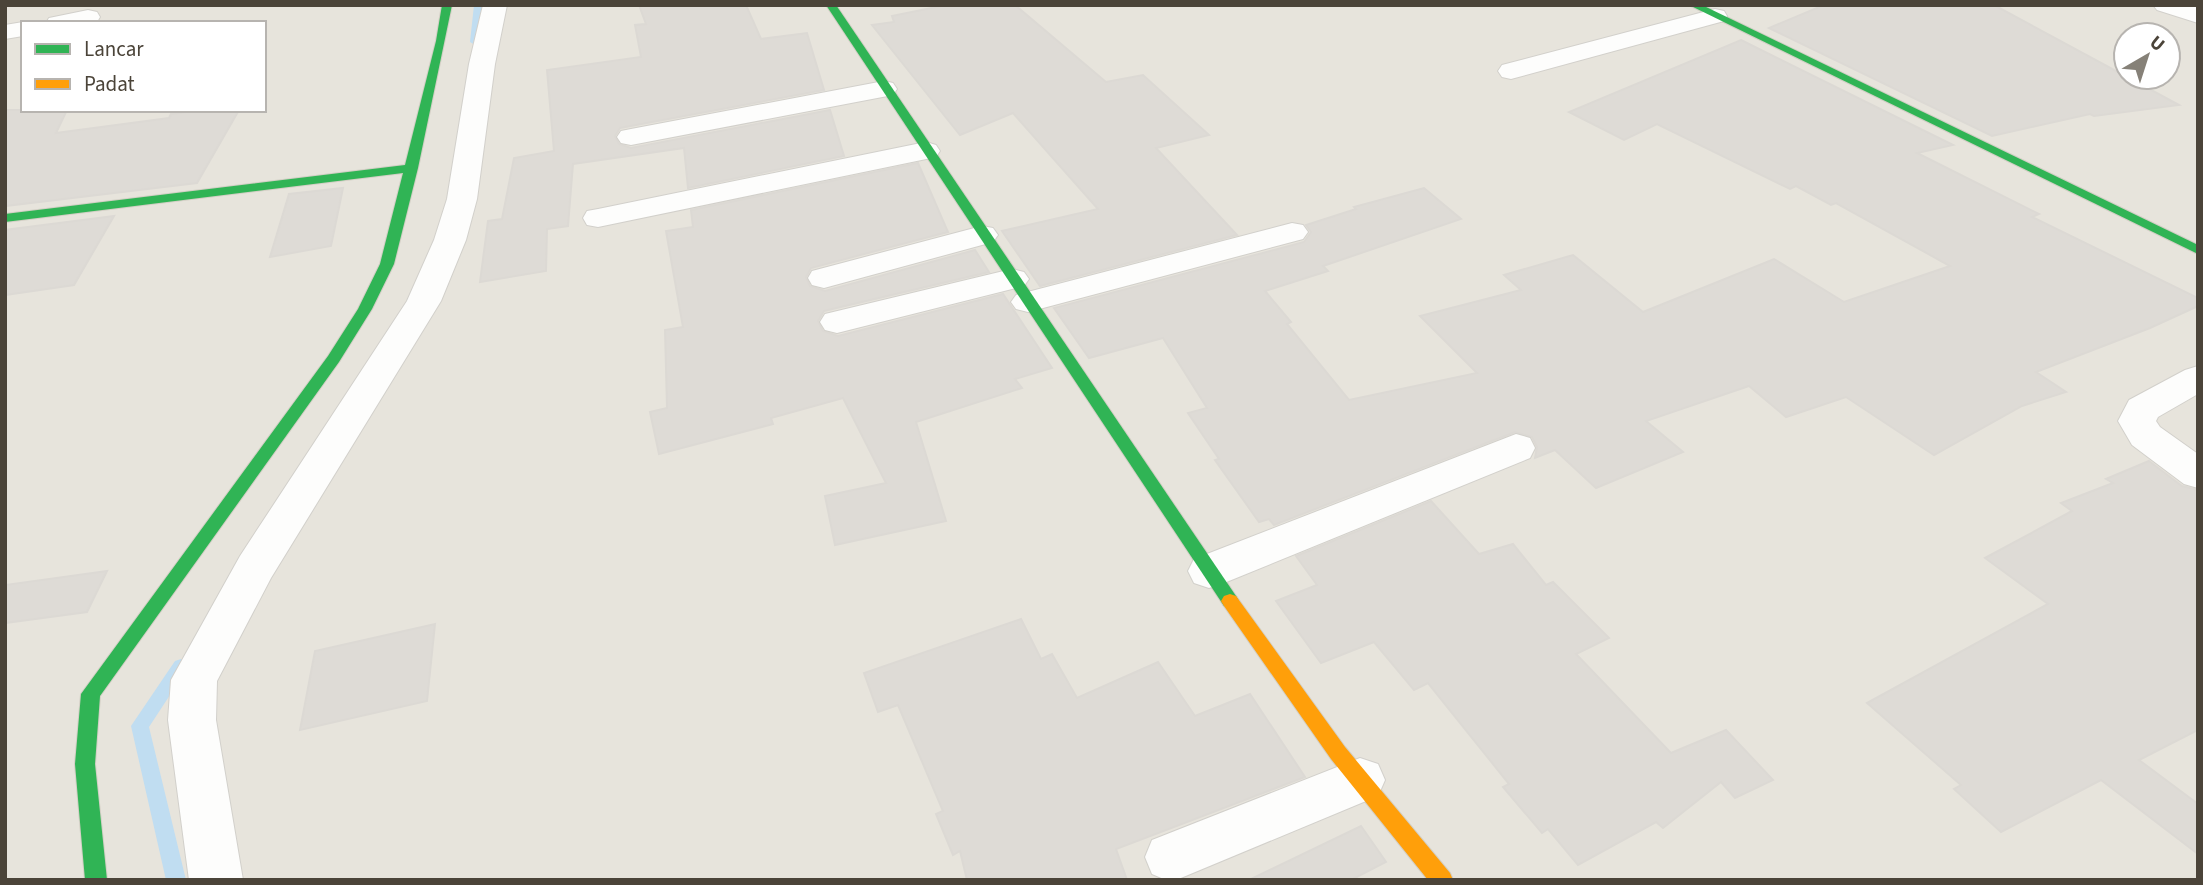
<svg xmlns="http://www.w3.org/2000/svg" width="2203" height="885" font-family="'Source Sans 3',sans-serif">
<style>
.residential{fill:#e7e4dc;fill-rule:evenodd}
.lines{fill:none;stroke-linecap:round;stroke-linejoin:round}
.stream{fill:#c0ddf1;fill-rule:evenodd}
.building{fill:#dedbd6;stroke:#dcd9d4;stroke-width:2}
.street-casing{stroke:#d2d0cb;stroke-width:2}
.fast-casing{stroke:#d3cfc5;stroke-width:2}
.slow-casing{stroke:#d3cfc5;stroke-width:2}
.street{fill:#fdfdfc;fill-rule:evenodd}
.fast{fill:#30b455;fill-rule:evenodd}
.slow{fill:#ff9f0a;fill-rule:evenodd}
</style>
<rect width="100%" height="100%" fill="#f4f2ee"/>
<path class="residential" d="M5,5H2198V880H5ZM23,23H264V110H23ZM2126,35H2168V77H2126Z"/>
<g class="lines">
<g class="stream">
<polygon points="474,5 482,5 480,42 475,45 470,42"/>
<polygon points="181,659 187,661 189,666 149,727 186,880 166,880 131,726 175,661"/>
</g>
</g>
<g class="building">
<polygon points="639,5 746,5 761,39 807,33 824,90 620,128 615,136 619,144 631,148 830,110 844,156 688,188 684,148 573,164 568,226 547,229 546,271 480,282 488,221 502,219 514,158 554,151 547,70 641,57 635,25 646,24"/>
<polygon points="946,5 1015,5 1106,82 1143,75 1209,135 1156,148 1237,235 1040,286 1002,231 1098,209 1013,113 960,135 872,25 894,22 892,16"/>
<polygon points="1824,5 1994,5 2179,105 2094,116 2090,114 1992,136 1769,28"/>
<polygon points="1741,40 1953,145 1917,153 2039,214 2032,217 2198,298 2198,306 2150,328 2036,372 2066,392 2022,406 1934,455 1846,397 1786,417 1749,386 1646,421 1683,452 1596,488 1555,450 1535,458 1537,447 1532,437 1515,432 1274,525 1269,519 1259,522 1215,460 1219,459 1188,413 1207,408 1163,338 1089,358 1054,308 1304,242 1311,232 1306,225 1356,209 1354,207 1424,188 1461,219 1323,266 1328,271 1265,291 1291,322 1287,324 1349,400 1477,373 1420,316 1521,290 1504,275 1573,255 1643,312 1774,259 1844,302 1950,266 1836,203 1831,205 1796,186 1790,189 1657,124 1624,140 1569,112"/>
<polygon points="5,110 67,110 56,133 169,118 171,114 201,110 239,110 197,183 5,206"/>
<polygon points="918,163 948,232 811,268 806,277 810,286 825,291 975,250 989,272 824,311 818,321 823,331 838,336 1003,294 1052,368 1015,379 1022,388 916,422 946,521 835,545 825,496 886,483 843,398 771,418 773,424 659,454 650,412 667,408 665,330 683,327 666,231 693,227 691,210"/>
<polygon points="343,188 331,246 270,257 289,194"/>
<polygon points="114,216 74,285 5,295 5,230"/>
<polygon points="2149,461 2182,486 2198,490 2198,730 2139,760 2198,804 2198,854 2101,780 2001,832 1954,789 1961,785 1867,703 2048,604 1985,558 2072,511 2061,503 2113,483 2106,479"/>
<polygon points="1431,501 1479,554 1513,544 1546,585 1553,582 1609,638 1576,654 1671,753 1726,730 1773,780 1735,798 1721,782 1663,828 1656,822 1578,865 1548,829 1542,833 1503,787 1509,784 1428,683 1414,690 1374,642 1321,663 1276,601 1317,585 1296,556"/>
<polygon points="107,571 87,612 5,623 5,585"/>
<polygon points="1021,619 1041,659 1052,654 1077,698 1158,662 1195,716 1250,694 1305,777 1116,849 1127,880 967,880 960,851 953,855 936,814 943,811 898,705 878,712 864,673"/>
<polygon points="435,624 427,701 300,730 315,651"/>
<polygon points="1361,826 1386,862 1351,880 1249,880"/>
</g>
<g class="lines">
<defs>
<g id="street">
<polygon points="483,5 507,5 495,64 477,199 466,240 441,301 271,578 217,681 216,720 243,880 189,880 168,720 171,680 240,556 407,301 434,240 447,199 469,64"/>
<polygon points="2153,5 2190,5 2198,8 2198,23 2157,10"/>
<polygon points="1715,9 1724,11 1727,16 1724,21 1511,79 1502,77 1498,71 1502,65"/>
<polygon points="88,10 97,12 100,17 97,22 46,23 49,18"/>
<polygon points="23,22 28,23 23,23 23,36 5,39 5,25"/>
<polygon points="884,81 893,83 897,89 893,95 631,145 621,143 617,137 621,131 631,129"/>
<polygon points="926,142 936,145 940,151 936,157 598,227 587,225 583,218 587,211 598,209"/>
<polygon points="1292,223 1303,225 1308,232 1303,239 1028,312 1016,309 1011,302 1016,295"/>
<polygon points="982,226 993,228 998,235 993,242 824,288 812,285 808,278 812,271"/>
<polygon points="1012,269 1024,272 1029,279 1024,286 837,333 825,330 820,322 825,314"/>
<polygon points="2198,366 2198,394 2158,417 2156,421 2160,427 2198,454 2198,488 2184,484 2132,445 2118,421 2129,400 2185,370"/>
<polygon points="1516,434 1530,438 1535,448 1530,458 1224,583 1209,588 1194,583 1188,571 1194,559"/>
<polygon points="1360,758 1378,764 1385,780 1378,796 1176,880 1166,880 1152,874 1145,857 1152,840"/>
</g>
<g id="fast">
<polygon points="442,5 452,5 418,168 394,264 372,309 339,362 100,696 95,764 107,880 85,880 75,764 81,694 328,356 358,309 380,264 403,173 5,222 5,214 405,165 436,41"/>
<polygon points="826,5 836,5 1236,596 1239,601 1236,606 1230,608 1224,606"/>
<polygon points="1689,5 1702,5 2198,245 2198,254"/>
</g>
<polygon id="slow" points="1230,594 1236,596 1345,747 1450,873 1453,880 1428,880 1331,759 1224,606 1221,601 1224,596"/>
</defs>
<use href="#street" class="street-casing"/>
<use href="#fast" class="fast-casing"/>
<use href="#slow" class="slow-casing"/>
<use href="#street" class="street"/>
<use href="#fast" class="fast"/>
<use href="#slow" class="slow"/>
</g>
<rect width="2203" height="885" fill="none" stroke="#4b4439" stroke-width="14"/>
<rect x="21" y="21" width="245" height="91" fill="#ffffff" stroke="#b7b4b0" stroke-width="2"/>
<rect x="35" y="44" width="35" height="10" fill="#30b455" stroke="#b7b4b0" stroke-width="2"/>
<text x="84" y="56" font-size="21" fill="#4b4439">Lancar</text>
<rect x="35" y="79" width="35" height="10" fill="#ff9f0a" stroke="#b7b4b0" stroke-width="2"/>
<text x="84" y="91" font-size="21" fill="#4b4439">Padat</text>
<g transform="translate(2147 56) rotate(39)"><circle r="33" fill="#ffffff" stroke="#b7b4b0" stroke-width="2"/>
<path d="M0-5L12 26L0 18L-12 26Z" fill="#868178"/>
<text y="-10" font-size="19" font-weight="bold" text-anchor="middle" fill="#4b4439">U</text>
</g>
</svg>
